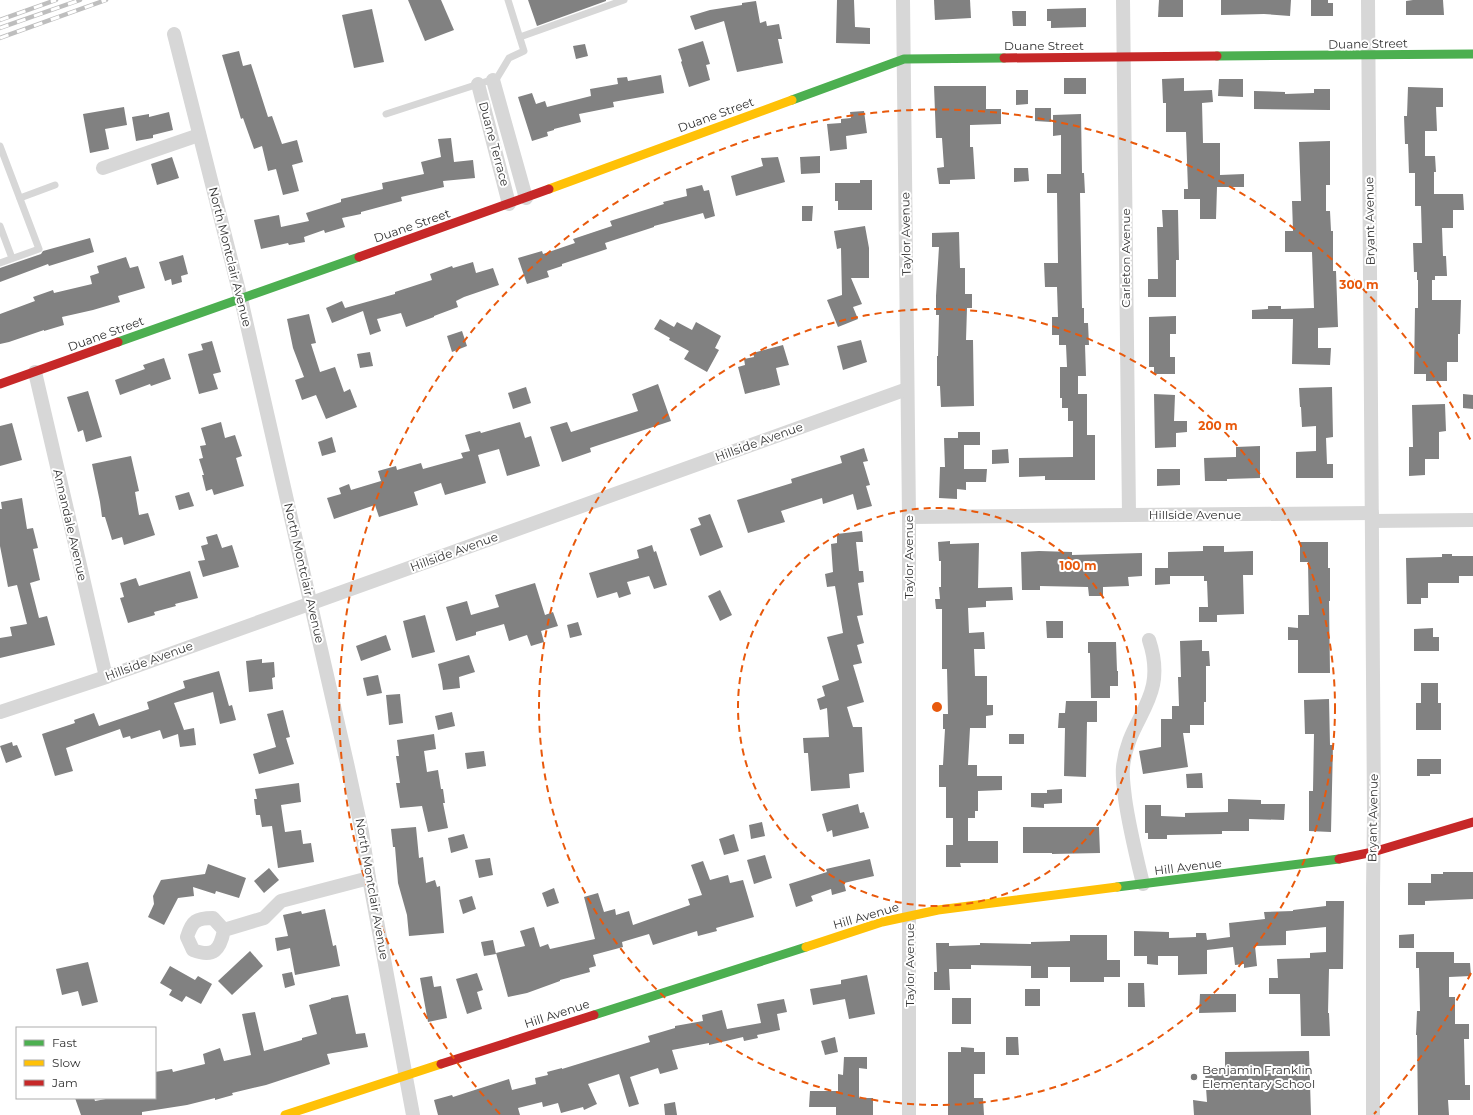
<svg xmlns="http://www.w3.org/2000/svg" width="1473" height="1115" font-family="Montserrat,sans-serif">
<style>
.building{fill:#818181}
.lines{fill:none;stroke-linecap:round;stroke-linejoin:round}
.lane{stroke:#d7d7d7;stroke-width:7}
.street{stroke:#d7d7d7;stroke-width:14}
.fast{stroke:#4caf50;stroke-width:9}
.slow{stroke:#ffc107;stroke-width:9}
.jam{stroke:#c62828;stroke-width:9}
.rail-casing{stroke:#bebebe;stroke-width:4.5}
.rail{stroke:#fff;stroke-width:3;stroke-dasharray:9;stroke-linecap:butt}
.ring{fill:none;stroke:#e8590c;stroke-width:2;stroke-dasharray:7 5}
.poi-dot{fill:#7a7a7a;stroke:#fff;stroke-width:1.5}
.labels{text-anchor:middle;stroke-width:4;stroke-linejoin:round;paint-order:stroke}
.street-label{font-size:12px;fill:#333;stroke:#fff}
.poi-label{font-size:12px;fill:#333;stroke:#fff;text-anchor:start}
.centre{fill:#e8590c;stroke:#fff;stroke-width:2}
.ring-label{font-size:12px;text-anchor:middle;font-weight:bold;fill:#e8590c;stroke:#fff;stroke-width:4;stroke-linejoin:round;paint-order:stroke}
</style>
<rect width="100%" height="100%" fill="#fff"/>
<g class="building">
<polygon points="408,0 441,0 454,30 425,41"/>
<polygon points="528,0 606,0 606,1 537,26"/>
<polygon points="837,0 854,0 855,27 870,28 870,44 836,43"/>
<polygon points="934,0 970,0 971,18 935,20"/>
<polygon points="1159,0 1183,0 1183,17 1158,17"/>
<polygon points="1221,0 1291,0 1290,16 1264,14 1221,15"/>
<polygon points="1311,0 1328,0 1328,3 1333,3 1333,16 1311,16"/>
<polygon points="1413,0 1443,0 1444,15 1406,15 1406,1"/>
<polygon points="756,1 760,23 766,21 767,26 779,24 782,39 778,39 783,63 737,72 724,21 695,30 690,16 710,10 742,5 742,3"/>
<polygon points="1086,8 1086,27 1051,28 1051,21 1047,21 1047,9"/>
<polygon points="372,9 384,62 354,68 342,15"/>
<polygon points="1012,11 1026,11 1026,26 1013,26"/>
<polygon points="703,41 710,64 706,65 710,80 689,87 681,62 682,61 678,49"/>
<polygon points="585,44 588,56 576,59 573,46"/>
<polygon points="239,51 243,66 251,64 268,117 272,116 282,144 297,140 303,162 292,165 299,191 283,195 276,169 268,171 262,146 254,149 243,118 241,119 222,55"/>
<polygon points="661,75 664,93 613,102 614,107 579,114 581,122 554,129 554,130 547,132 548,136 532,141 518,97 532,93 536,104 545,101 547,107 591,96 590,89 618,84 617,78 627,77 628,81"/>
<rect x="1064" y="78" width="22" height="16"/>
<polygon points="1184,78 1184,91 1212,90 1213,102 1202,103 1203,143 1220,143 1220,175 1244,174 1244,187 1217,187 1216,219 1200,219 1200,199 1184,199 1184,189 1188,189 1186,132 1166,132 1166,103 1163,103 1162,79"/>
<polygon points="1219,79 1243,79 1243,97 1218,96"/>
<polygon points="934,86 986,86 986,109 1001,109 1001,124 970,125 970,147 973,147 975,179 950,180 950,184 939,184 937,168 944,167 942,138 936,138"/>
<polygon points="1408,87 1443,88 1443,107 1436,107 1437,131 1425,131 1425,156 1435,156 1436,172 1434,172 1434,194 1463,194 1464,210 1453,210 1453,228 1442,228 1443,256 1446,256 1447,276 1435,276 1435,280 1432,280 1432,300 1461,300 1460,334 1458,334 1458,362 1447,362 1447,381 1426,381 1426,374 1414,374 1415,308 1418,308 1418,280 1417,280 1417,272 1414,272 1413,243 1422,243 1421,206 1415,206 1415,173 1409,173 1408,144 1405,144 1404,116 1407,116"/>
<polygon points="1314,89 1330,89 1330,110 1254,109 1254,91 1285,92 1285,94 1314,93"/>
<polygon points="1016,90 1028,90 1028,104 1016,105"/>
<polygon points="124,107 127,125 105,129 109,149 90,153 83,114"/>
<polygon points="1035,108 1051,108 1051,122 1035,121"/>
<polygon points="864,111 867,133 846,136 847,149 830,151 827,124 841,123 841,119 851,118 850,112"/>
<polygon points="169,112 173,130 153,135 153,138 136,141 132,117 149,114 149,117"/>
<polygon points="1081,114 1082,173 1084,173 1085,193 1080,193 1082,308 1084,308 1084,323 1088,323 1089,345 1085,345 1086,376 1078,376 1078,394 1087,394 1087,435 1095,435 1095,480 1045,480 1045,476 1019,477 1019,458 1073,457 1073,421 1068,421 1068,408 1062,408 1062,398 1060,398 1060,367 1067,367 1066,345 1059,345 1059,335 1052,335 1052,317 1058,317 1057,287 1045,287 1044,263 1058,263 1057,193 1047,193 1047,174 1061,174 1061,135 1053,136 1053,115"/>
<polygon points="451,138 454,162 473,160 475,178 443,181 444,187 401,197 402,201 361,212 361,214 342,218 345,227 325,233 324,230 304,237 305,242 289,245 288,243 261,249 254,220 279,215 281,227 309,221 306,213 341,202 341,199 383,189 382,183 424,174 421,162 441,157 438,139"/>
<polygon points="1330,141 1330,185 1326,185 1326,211 1330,211 1331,231 1333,231 1333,271 1336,271 1338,327 1318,328 1318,348 1331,348 1330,365 1292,364 1293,319 1252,319 1252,310 1268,309 1268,306 1281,306 1281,309 1314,308 1312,252 1285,252 1285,231 1293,231 1292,201 1301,201 1299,142"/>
<polygon points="820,156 820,173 801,174 800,157"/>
<polygon points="172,157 179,178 157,185 151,164"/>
<polygon points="778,157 785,182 736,196 731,176 763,166 761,158"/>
<polygon points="1014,168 1028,168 1029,181 1014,182"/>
<polygon points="860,180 872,180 872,210 838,210 838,201 835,201 835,183 860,183"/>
<polygon points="702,185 704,191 709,190 715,216 705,219 703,213 654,226 654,227 605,243 607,249 562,264 562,266 547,271 549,277 527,284 518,258 542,251 543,254 575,243 573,239 612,226 610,221 664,204 663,202 687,196 686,189"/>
<polygon points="802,206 813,206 812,221 802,221"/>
<polygon points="1162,210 1178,210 1179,260 1176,260 1176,297 1148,297 1148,279 1158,279 1157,227 1163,227"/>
<polygon points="865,226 869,248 869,278 851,278 862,304 853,307 858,319 838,327 827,300 842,295 841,248 837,249 834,231"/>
<polygon points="959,232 960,268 965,268 965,294 972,294 972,308 967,308 966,340 973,340 974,406 941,407 940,386 937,386 937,356 938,356 939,315 936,315 936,296 939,247 932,247 932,233"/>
<polygon points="90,238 94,252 49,266 48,264 0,282 0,268 41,254 43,251"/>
<polygon points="183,255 188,274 181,276 182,282 172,285 171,279 165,281 159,262"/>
<polygon points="126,257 130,268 138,266 145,288 118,296 120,302 93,310 62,317 64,325 44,331 44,330 9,342 0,344 0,314 35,301 33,297 53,290 54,293 92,284 90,276 99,273 97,266"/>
<polygon points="473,262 476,273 493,268 499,285 464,297 456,301 458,307 434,316 434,317 406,327 401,313 377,319 381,331 370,335 363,311 332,323 326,308 342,301 345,308 395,294 395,292 432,280 430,274 452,266 453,268"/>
<polygon points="309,314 316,343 311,344 320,372 335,367 344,392 350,389 357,407 326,419 316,395 302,400 295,380 304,377 293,348 287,319"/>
<polygon points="1176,316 1176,334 1170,334 1170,357 1175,357 1175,374 1154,374 1154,367 1149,367 1149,317"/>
<polygon points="660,319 674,327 677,322 692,330 696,322 721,336 715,348 719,350 707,372 684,359 689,351 669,340 670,338 654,329"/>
<polygon points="462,331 467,346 452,352 447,336"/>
<polygon points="861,340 867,362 843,370 837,346"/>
<polygon points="212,341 221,372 213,374 218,389 199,394 188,354 203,350 201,344"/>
<polygon points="783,345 789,365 776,368 780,385 745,394 738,367 745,365 744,359 754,357 753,353"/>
<polygon points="370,352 373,366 360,368 357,354"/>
<polygon points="164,358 171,379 151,386 150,384 120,395 115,380 145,369 143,365"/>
<polygon points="658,384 671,421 590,448 591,452 562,462 550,427 567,422 571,432 638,411 632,394"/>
<polygon points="526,387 531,403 513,409 508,393"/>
<polygon points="1332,387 1333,437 1326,438 1327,464 1333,464 1333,478 1296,478 1296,452 1316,451 1316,426 1302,427 1301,407 1300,407 1299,388"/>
<polygon points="88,391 102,437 86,442 83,430 78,432 67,397"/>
<polygon points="1154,394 1175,395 1174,421 1187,421 1187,432 1176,433 1176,447 1155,448"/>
<polygon points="1463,394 1473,395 1473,409 1463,408"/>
<polygon points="1445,404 1446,431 1439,432 1439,459 1425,459 1425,475 1409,476 1409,447 1413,447 1412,405"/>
<polygon points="221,422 225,438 235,435 242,456 236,458 244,486 214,495 212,489 206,491 202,475 204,475 199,459 203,458 200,446 206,445 201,428"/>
<polygon points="520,422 525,438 531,436 540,466 507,476 499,449 478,455 486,483 445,495 441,483 414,492 418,505 379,517 375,505 334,519 327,498 341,494 339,488 349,484 351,490 381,481 378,471 396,466 397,470 421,463 423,469 463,458 461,453 470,451 465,435 480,431 481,433"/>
<polygon points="12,423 22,460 0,466 0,426"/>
<polygon points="958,432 980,432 980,445 964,445 964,469 987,469 986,482 966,482 966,490 957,489 957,499 939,498 940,467 945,467 944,438 958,438"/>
<polygon points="332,437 336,452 322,456 318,442"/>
<polygon points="1260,446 1260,478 1227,479 1227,481 1205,481 1204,458 1236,457 1236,447"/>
<polygon points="864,448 868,461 863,462 870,485 866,486 872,506 857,510 853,494 823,504 822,498 781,511 785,522 748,533 737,500 792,483 791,479 842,463 840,456"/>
<polygon points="1008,449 1009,463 992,464 992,450"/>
<polygon points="131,456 139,491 135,492 139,515 148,513 155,535 124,545 122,537 112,540 105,517 102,517 100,502 92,464"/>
<polygon points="1157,469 1180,469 1180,485 1157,486"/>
<polygon points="189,492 194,506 179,510 175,496"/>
<polygon points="22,498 27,529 33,528 38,548 33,549 40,580 30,583 39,618 47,616 55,645 0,658 0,638 12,636 10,627 27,624 17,585 8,587 0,546 0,509 2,509 1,502"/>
<polygon points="710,514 723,547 700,556 690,529 701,525 698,518"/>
<polygon points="862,531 863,542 856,542 859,571 863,571 864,582 858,583 863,615 857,616 864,643 857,645 862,663 853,665 864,702 847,707 853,727 862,727 864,772 849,774 850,788 811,791 808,753 804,753 803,738 829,737 827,708 820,710 817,699 825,696 822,686 839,680 827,637 843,633 835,586 827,587 825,574 833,572 831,544 837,543 837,534"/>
<polygon points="217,534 222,548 232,545 239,567 203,577 198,561 205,560 201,546 208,544 206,537"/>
<polygon points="950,541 950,544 979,543 978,588 1012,587 1013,600 986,601 986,607 968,608 969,633 984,632 985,649 974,649 975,676 987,676 987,705 993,705 993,715 986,716 986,728 970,728 968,765 977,765 977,776 1002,776 1002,790 978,791 978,811 975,811 975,818 968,818 968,841 998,841 998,863 960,863 961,867 946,867 946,845 953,845 953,818 946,818 946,787 939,787 939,765 943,765 945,729 943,729 943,714 948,714 947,669 942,669 942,609 936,609 935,599 940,599 939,587 941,587 941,561 939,561 938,542"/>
<polygon points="1300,542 1328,542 1328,568 1330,568 1330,601 1329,601 1330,673 1298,673 1298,640 1288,640 1288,627 1298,628 1298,615 1309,615 1308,562 1300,562"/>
<polygon points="652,545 654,552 656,551 667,585 654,589 649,576 627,582 631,594 619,598 617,592 597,598 589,573 639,558 637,550"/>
<polygon points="1203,546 1224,546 1224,552 1253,551 1253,575 1243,575 1244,614 1217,615 1217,622 1199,622 1199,607 1208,607 1207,581 1204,581 1204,576 1170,576 1170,584 1155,585 1155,568 1168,568 1168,552 1203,551"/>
<polygon points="1039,551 1072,552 1072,555 1142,553 1142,576 1128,577 1129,586 1103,587 1103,596 1089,596 1088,587 1040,586 1040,590 1022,590 1021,552"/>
<polygon points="1442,554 1452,554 1452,556 1473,556 1473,576 1459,576 1459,583 1428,583 1428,598 1421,598 1421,604 1407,604 1406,558 1442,557"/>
<polygon points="190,571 198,598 175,604 176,606 154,612 155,615 128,623 120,598 124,597 120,583 136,578 139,586"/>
<polygon points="535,583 545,615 553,612 558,626 541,631 544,642 531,646 527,635 509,641 504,624 476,632 476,635 456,641 446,607 467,601 471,615 499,607 495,595"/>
<polygon points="720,590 732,615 720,621 708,596"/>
<polygon points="425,615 435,652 412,658 403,621"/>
<polygon points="1046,621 1063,621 1063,638 1047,638"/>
<polygon points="578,622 582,635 570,638 567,625"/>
<polygon points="1433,628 1433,637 1439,637 1439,651 1414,651 1414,629"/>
<polygon points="386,635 391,650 361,661 356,646"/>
<polygon points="1202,640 1202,651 1209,651 1210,666 1206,666 1206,702 1204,702 1204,725 1190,725 1190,733 1183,733 1188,767 1143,774 1139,751 1161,747 1161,719 1172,719 1172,706 1179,706 1178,677 1181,677 1180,641"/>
<polygon points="1088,642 1116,642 1117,671 1118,671 1118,686 1110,686 1110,698 1091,698 1090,653 1088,653"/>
<polygon points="469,655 475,672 459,677 460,688 443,690 442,682 438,664"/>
<polygon points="262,659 262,663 274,662 275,677 272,678 273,689 249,692 246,661"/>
<polygon points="219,671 229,706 232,705 236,720 220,724 213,692 174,703 184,730 194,728 196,745 180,747 178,734 163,739 160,730 131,739 130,736 123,738 120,729 66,748 73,771 55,776 42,734 75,723 74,720 94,713 99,726 149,709 147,702 185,688 183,681"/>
<polygon points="378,675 382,693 367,696 363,678"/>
<polygon points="1421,683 1438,683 1438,703 1441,703 1441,730 1416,730 1416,703 1421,703"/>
<polygon points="400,694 403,723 389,725 386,695"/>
<polygon points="1329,699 1330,745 1333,745 1331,832 1309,831 1309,791 1313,791 1314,734 1305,734 1304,700"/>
<polygon points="1066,701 1097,701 1097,722 1087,722 1086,777 1064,776 1065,728 1058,728 1059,713 1065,713"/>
<polygon points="283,710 290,737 286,738 294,764 259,774 253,754 276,747 267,714"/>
<polygon points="452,712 455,726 438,730 435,716"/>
<polygon points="434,734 436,749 424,751 427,772 438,770 441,789 443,789 445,803 443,803 448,828 428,832 422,806 400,808 396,783 400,783 396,756 399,756 397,740"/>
<rect x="1009" y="734" width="15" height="10"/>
<polygon points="12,742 13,746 17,745 22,757 6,763 0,746"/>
<polygon points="484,751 486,766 467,769 465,753"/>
<polygon points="1417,759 1441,759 1441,774 1430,774 1430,776 1417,776"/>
<polygon points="1202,773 1203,788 1187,788 1186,774"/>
<polygon points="299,783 301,802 281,805 285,832 301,830 303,844 311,843 314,862 278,868 272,826 262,827 260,815 256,815 254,799 257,799 255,789"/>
<polygon points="1062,789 1062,803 1044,804 1044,808 1031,807 1031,793 1047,793 1047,790"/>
<polygon points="1228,799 1261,800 1261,804 1285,804 1284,820 1249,819 1249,831 1222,831 1222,834 1167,835 1167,839 1148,839 1148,833 1145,833 1145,805 1161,805 1161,816 1185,817 1185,813 1228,812"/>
<polygon points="858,804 860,813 864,812 869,828 833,837 832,830 827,832 822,814"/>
<polygon points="762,822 765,836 751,839 749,825"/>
<polygon points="416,827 419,858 423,857 426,883 435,880 437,887 440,886 444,933 409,936 407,915 398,883 395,847 393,847 391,829"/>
<polygon points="1023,827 1099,827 1100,853 1052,854 1052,853 1023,853"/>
<polygon points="464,834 468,848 451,853 448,838"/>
<polygon points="734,834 739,851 724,855 719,839"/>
<polygon points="765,855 772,878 754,884 747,860"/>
<polygon points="490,858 493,875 479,878 475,860"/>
<polygon points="870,859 874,876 844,883 846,891 832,895 831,889 811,896 813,901 796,907 789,884 827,872 826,869"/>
<polygon points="703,861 710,880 728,875 730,883 743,880 754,917 716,928 717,931 698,936 697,931 653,945 649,934 622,942 623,947 593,955 596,966 589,968 590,972 560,980 560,981 527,993 508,997 496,953 525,946 520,931 534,927 540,947 548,944 550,949 595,939 584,897 598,893 604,912 615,909 616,915 629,911 633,925 690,905 688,899 702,895 691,865"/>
<polygon points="208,864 246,878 239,898 216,891 215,894 193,887 194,896 178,898 164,925 148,917 154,904 153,896 161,880 205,874"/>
<polygon points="269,868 279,880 264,893 254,881"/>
<polygon points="1443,872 1473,872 1473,899 1425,901 1425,905 1408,905 1408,883 1431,883 1431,874 1443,874"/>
<polygon points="554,888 559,903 547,907 542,893"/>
<polygon points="472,896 476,909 463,914 459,900"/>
<polygon points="1326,901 1344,901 1343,969 1329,969 1328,1013 1329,1013 1330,1036 1301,1036 1300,994 1269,994 1269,978 1278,978 1277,959 1310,958 1310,953 1326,952 1326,927 1286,931 1286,945 1255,946 1257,966 1244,968 1244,964 1235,965 1233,947 1207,950 1207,974 1178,975 1178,956 1158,956 1158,965 1147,964 1147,956 1134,956 1134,931 1169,932 1169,938 1196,937 1196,933 1206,933 1207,940 1230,937 1229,923 1265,919 1264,912 1293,911 1293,910 1326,906"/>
<polygon points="325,909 333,946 336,945 340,966 295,975 290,948 277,951 275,938 288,936 283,915 301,911 302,914"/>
<polygon points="1414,934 1414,948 1399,948 1399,935"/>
<polygon points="1070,935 1107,935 1107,960 1120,960 1120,977 1104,977 1104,982 1070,982 1070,967 1048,967 1048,978 1031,978 1031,966 971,965 971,969 949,969 950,990 934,990 934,972 937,972 936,943 949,943 949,946 980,945 980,943 1031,944 1031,942 1070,941"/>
<polygon points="493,940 496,954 484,956 481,942"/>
<polygon points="250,951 263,966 232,995 218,981"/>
<polygon points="1416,952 1454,952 1454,963 1470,963 1471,976 1449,977 1449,997 1455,997 1455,1024 1469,1024 1469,1039 1464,1039 1465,1085 1470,1085 1470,1100 1448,1100 1449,1115 1418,1115 1417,1035 1416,1035 1417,1011 1420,1011 1419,968 1416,968"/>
<polygon points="88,962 98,1002 82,1006 78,991 62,995 56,969"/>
<polygon points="170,966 195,980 198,976 212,984 201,1004 186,996 182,1002 169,995 172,990 160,983"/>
<polygon points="292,972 295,985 285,988 282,974"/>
<polygon points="477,973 483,990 477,992 482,1009 467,1014 456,979"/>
<polygon points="867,975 875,1014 849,1019 845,999 813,1005 810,989 841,984 841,980"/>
<polygon points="432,976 434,987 441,986 447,1018 428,1022 420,978"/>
<polygon points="1128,983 1144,983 1145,1007 1128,1007"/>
<rect x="1025" y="989" width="15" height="17"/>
<polygon points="1200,994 1236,994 1236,1012 1199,1013"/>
<polygon points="348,995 356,1034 365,1033 368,1047 327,1054 330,1064 266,1085 232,1093 233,1095 215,1100 215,1098 187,1105 142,1112 142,1115 81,1115 75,1098 94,1098 95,1101 111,1098 155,1098 155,1072 172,1069 173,1072 205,1064 203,1054 220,1048 224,1061 251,1055 242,1014 255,1012 264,1051 302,1040 302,1038 317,1034 309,1005 331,999 331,998"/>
<rect x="952" y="998" width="19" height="26"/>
<polygon points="784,999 787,1012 777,1014 780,1030 757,1035 758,1038 744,1041 743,1037 709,1045 709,1043 672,1050 678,1069 660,1074 658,1068 630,1077 639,1104 629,1107 619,1074 588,1084 597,1104 584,1110 583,1107 561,1113 558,1103 543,1107 542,1102 518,1108 520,1115 438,1115 434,1100 452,1095 453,1097 509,1079 512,1090 536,1084 535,1078 548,1075 547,1072 562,1068 562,1069 650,1042 648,1036 675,1028 675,1026 703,1021 702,1015 722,1010 727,1029 761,1023 757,1004"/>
<polygon points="835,1037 838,1052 825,1055 821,1041"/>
<polygon points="1006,1037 1018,1037 1019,1055 1006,1055"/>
<polygon points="961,1047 974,1048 974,1052 985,1052 985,1074 974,1074 974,1098 983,1098 984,1115 948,1115 948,1052 961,1052"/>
<polygon points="1309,1051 1311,1115 1194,1115 1193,1100 1207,1102 1205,1073 1225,1073 1225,1052"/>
<polygon points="844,1057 867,1057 867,1069 859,1068 859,1098 873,1098 873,1115 836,1115 836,1107 809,1107 810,1091 838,1091 838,1074 843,1075"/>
<polygon points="675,1102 677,1115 665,1115 664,1104"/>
</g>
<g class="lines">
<g class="lane">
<polyline points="520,37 624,0"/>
<polyline points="386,114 497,78 509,58 524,51 508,0"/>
<polyline points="0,146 39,249 0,263"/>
<polyline points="20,198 55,185"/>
<polyline points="0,226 12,258"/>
</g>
<g class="street">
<polyline points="903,0 909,517 909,1115"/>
<polyline points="1123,0 1129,515"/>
<polyline points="1368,0 1374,813 1373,889 1373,1115"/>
<polyline points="174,34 241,299 347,763 362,832 369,878 413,1115"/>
<polyline points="493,80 526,198"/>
<polyline points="478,84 509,204"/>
<polyline points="103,168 199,135"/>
<polyline points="35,372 106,677"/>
<polyline points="909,517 1372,513"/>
<polyline points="1372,521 1473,520"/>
<polyline points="0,712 106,677 907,389"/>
<path d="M1143,884C1136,855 1129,827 1125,798C1124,788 1122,777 1123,767C1128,716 1169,700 1149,640"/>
<path d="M224,930C220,950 214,958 193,950L187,937C192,921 196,918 213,918L224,930L264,918L281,901L369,878"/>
</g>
<g class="fast">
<polyline points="1217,56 1473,54"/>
<polyline points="792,100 904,59 1004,58"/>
<polyline points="118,342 359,257"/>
<polyline points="1117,887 1339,859"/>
<polyline points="594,1015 806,947"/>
</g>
<g class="slow">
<polyline points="549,189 792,100"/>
<polyline points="806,947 882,922 938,910 1117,887"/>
<polyline points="285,1115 441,1064"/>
</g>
<g class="jam">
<polyline points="1004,58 1217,56"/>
<polyline points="359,257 549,189"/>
<polyline points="0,384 118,342"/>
<polyline points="1339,859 1373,852 1473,822"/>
<polyline points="441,1064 594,1015"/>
</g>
<defs>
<g id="rail">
<polyline points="0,20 56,0"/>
<polyline points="0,28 80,0"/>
<polyline points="0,38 106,0"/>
</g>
</defs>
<use href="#rail" class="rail-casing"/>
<use href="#rail" class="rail"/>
</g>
<g class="ring">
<circle cx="937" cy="707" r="199"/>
<circle cx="937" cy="707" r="398"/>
<path d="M1471 973A597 597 0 0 1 1374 1114M500 1114A597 597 0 1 1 1471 441"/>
</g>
<circle class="poi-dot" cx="1194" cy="1077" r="4"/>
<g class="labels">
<g class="street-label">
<text transform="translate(1368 44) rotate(-1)" y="4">Duane Street</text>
<text x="1044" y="50">Duane Street</text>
<text transform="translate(716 115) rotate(-20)" y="4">Duane Street</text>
<text transform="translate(494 144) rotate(75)" y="4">Duane Terrace</text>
<text transform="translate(1370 221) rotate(-91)" y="4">Bryant Avenue</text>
<text transform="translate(412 226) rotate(-19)" y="4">Duane Street</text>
<text transform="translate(906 234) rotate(-91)" y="4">Taylor Avenue</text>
<text transform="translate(230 257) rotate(76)" y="4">North Montclair Avenue</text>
<text transform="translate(1126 258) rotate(-90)" y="4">Carleton Avenue</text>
<text transform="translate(106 334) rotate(-20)" y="4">Duane Street</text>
<text transform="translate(759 442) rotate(-20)" y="4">Hillside Avenue</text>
<text x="1195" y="519">Hillside Avenue</text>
<text transform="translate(70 525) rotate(77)" y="4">Annandale Avenue</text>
<text transform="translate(454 552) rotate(-20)" y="4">Hillside Avenue</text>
<text transform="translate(909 557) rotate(-90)" y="4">Taylor Avenue</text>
<text transform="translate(304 573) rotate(77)" y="4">North Montclair Avenue</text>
<text transform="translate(149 661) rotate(-20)" y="4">Hillside Avenue</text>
<text transform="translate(1373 818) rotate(-89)" y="4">Bryant Avenue</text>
<text transform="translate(1188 867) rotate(-7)" y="4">Hill Avenue</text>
<text transform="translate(372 889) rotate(80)" y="4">North Montclair Avenue</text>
<text transform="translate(866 916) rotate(-16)" y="4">Hill Avenue</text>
<text transform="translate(910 965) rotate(-90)" y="4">Taylor Avenue</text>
<text transform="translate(557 1014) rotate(-18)" y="4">Hill Avenue</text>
</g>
<g class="poi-label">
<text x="1202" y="1074">Benjamin Franklin<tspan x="1202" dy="14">Elementary School</tspan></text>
</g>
</g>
<circle cx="937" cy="707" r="6" class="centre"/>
<g class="ring-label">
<text x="1359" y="289">300 m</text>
<text x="1218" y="430">200 m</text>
<text x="1078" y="570">100 m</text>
</g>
<rect x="16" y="1027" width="140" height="72" fill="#ffffff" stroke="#adadad"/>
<rect x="24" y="1040" width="20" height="6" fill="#4caf50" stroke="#adadad"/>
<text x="52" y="1047" font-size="12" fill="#333333">Fast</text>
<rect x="24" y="1060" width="20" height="6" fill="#ffc107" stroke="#adadad"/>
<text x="52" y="1067" font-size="12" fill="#333333">Slow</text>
<rect x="24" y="1080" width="20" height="6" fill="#c62828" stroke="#adadad"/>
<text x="52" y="1087" font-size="12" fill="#333333">Jam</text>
</svg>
